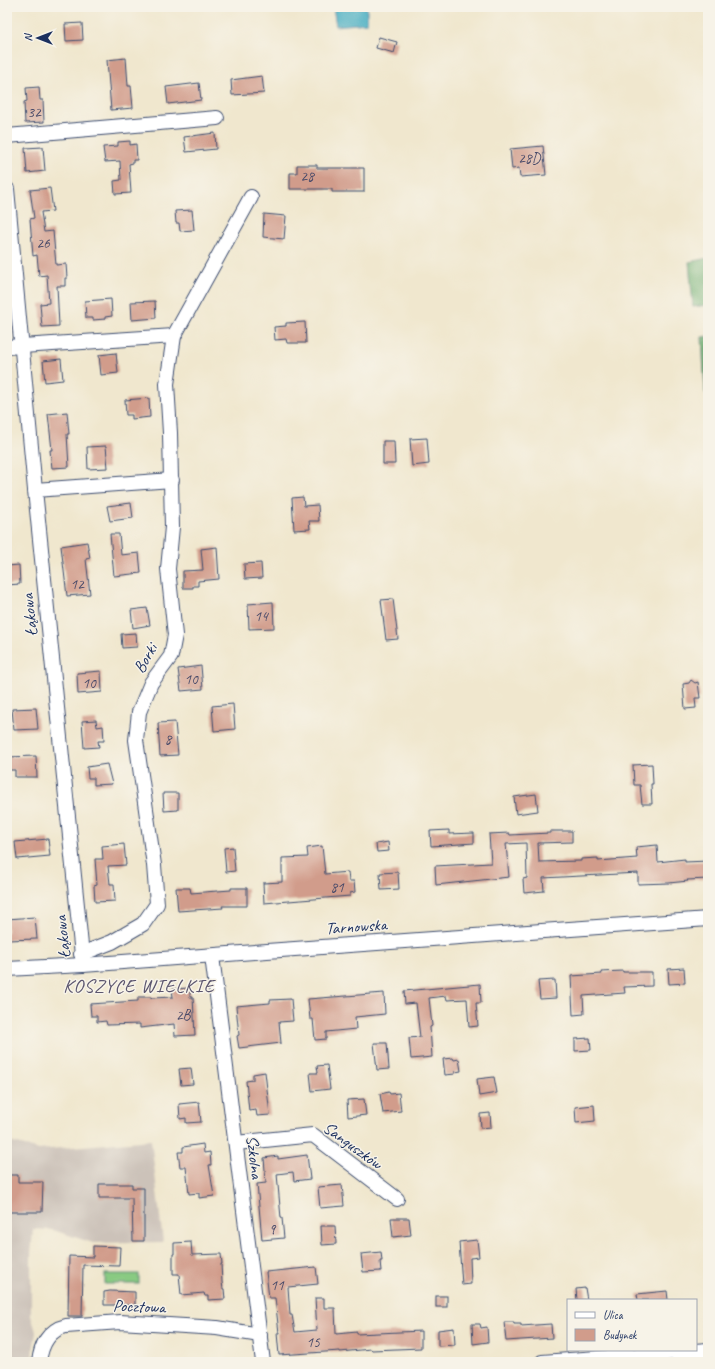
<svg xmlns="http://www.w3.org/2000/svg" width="715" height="1369" font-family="Caveat,sans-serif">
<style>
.industrial{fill:#ccc2b9}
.green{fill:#89ca82;stroke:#527c70}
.forest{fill:#6eae70;stroke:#446e67}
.water{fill:#42acc1;stroke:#2e6e90}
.building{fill:#d19c8b}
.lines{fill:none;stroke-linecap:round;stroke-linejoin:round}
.minor-casing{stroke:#3b4b6f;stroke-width:16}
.minor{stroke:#fff;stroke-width:14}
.labels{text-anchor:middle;stroke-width:3;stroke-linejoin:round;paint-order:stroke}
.number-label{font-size:15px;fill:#484a69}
.street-label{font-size:17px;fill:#1b2f5e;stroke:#f7f3e8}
.quarter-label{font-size:19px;letter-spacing:1px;fill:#5b556e;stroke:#f7f3e8}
</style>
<rect width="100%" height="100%" fill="#f7f3e8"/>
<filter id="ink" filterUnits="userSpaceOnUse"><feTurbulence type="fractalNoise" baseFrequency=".025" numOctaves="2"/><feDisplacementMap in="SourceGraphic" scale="8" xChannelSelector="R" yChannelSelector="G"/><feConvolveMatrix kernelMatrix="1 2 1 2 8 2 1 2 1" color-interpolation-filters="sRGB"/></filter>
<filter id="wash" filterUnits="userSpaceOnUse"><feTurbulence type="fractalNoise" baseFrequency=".012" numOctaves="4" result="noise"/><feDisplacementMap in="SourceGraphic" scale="16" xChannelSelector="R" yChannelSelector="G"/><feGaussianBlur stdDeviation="0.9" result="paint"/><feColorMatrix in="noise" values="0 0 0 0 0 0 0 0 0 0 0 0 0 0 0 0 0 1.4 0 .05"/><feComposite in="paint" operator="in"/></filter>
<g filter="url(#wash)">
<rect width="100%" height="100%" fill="#f0e7ce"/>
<polygon class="industrial" points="151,1140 163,1242 93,1243 53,1230 33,1229 31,1254 31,1315 36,1332 31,1362 7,1362 7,1141 39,1150"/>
<rect class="green" x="105" y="1274" width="34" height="10"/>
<g class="forest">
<polygon points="708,258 708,305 693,307 689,262"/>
<polygon points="708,336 708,393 705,393 702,337"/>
</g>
<polygon class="water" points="333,7 367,7 367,23 336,26"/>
<g id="blocks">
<g class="building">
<polygon points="82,23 83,40 66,41 65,24"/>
<polygon points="379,37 397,42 394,53 376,48"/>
<polygon points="126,58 128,86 131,86 133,108 111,110 107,60"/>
<polygon points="262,76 264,93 232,95 231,80"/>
<polygon points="199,83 201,100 168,104 166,87"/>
<polygon points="39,87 40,100 43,100 44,122 25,123 24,102 27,101 26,88"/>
<polygon points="215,133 216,149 186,152 184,137"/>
<polygon points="130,141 130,145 136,144 137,160 133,160 133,163 129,164 131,193 115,194 114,181 121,180 120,161 105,162 103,147 118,146 118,142"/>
<polygon points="543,146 546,175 520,177 519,168 512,169 510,149"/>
<polygon points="43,147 45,171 27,173 25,148"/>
<polygon points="297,165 317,165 317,168 364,168 364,192 332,192 332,189 290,189 290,173 297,173"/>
<polygon points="50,188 53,211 41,212 44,232 53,231 56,265 66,264 67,278 65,278 65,286 57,286 59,326 42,327 40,304 49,303 47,275 39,276 37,255 33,256 30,219 34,218 30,190"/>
<polygon points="192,210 194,230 180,231 179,223 176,223 175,211"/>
<polygon points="264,214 286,216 284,239 263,237"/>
<polygon points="111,299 112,316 105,317 105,319 93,320 93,318 86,318 85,301"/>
<polygon points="155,301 156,318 132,320 131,302"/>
<polygon points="305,322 306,343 287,343 286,339 275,340 274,327 286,326 286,323"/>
<polygon points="116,353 118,373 101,375 99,355"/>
<polygon points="61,359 63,380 45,382 43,361"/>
<polygon points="149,398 150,417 132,419 132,415 126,415 125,400"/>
<polygon points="67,412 69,434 67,434 69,467 52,468 50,450 52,450 48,414"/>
<polygon points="427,438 429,464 412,466 410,439"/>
<polygon points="383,441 394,441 395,464 383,464"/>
<polygon points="106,446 108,468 88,469 87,447"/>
<polygon points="303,497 304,506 318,505 319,521 309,521 310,529 294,530 292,498"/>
<polygon points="131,503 133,518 110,521 107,506"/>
<polygon points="110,534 119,534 121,555 139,553 141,573 114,576"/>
<polygon points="87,542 90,558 86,559 90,594 67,596 61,546"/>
<polygon points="217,547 219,579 198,581 198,586 193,586 193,588 183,588 183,571 203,570 201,549"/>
<polygon points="261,563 262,578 245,579 244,564"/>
<polygon points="19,565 20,584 7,585 7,566"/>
<polygon points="393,599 398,639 386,640 381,600"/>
<polygon points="273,602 274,628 249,629 248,604"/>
<polygon points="147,608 150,625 133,628 131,610"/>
<polygon points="136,633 137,647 122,648 121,634"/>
<polygon points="201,666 203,689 181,691 178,669"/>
<polygon points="101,671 102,692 78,694 77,673"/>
<polygon points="691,680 695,683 698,682 700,698 695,698 696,708 685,709 683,684 689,683"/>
<polygon points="233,704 235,729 214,731 212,706"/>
<polygon points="36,708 38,729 14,730 12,709"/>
<polygon points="96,720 97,727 103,726 104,741 98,741 99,747 84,748 82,721"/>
<polygon points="175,722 178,755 160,756 158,723"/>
<polygon points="36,756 37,777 15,777 15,770 7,770 7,757"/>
<polygon points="107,764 112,784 94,785 94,778 88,778 87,767"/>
<polygon points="652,764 653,784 651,784 652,804 642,804 640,785 634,785 633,765"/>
<polygon points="163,793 178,793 178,810 164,811"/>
<polygon points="536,794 538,811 516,814 514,797"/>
<polygon points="449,830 449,834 474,833 474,843 431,846 430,831"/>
<polygon points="550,831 572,831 572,842 538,843 539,862 581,861 581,859 598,858 598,861 637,858 636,847 657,845 658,862 685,859 685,862 708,861 708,879 687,880 688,881 669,883 638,884 638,873 543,878 544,891 524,893 523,879 527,878 526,843 506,844 509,877 436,885 435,866 491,863 489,834 509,833 510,835 550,833"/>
<polygon points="48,839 50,856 17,859 15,842"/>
<polygon points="388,842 389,851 377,852 376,844"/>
<polygon points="124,844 126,865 108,866 110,884 114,884 115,901 95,902 94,886 97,885 95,859 103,859 102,846"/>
<polygon points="322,846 325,874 348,872 349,881 354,881 355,892 350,893 350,896 264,903 263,883 282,882 282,858 308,857 307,848"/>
<polygon points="233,847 235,871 226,872 224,848"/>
<polygon points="398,872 399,889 381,890 380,873"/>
<polygon points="176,888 190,888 191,893 231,890 231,888 247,888 247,906 222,906 223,908 178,911"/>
<polygon points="35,917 37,939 7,940 7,919"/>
<polygon points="684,968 685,983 669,984 668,969"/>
<polygon points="623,971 623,972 652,972 652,986 624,987 625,993 583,996 584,1014 573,1015 571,976 602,974 601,972"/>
<polygon points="555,980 556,998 540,999 538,981"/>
<polygon points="480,984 481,1003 476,1003 478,1026 469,1027 467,999 447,1000 446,996 429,998 432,1026 430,1027 432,1057 411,1059 409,1038 420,1037 416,1003 405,1004 404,991"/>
<polygon points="190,988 190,997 193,997 195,1035 175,1036 174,1024 140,1028 140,1024 107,1025 106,1021 97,1022 97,1016 91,1016 90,1004 138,1001 138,997 151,997 152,998 173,997 172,989"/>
<polygon points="384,993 385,1014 355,1017 356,1029 326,1032 326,1039 315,1040 313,1019 310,1019 308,999"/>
<polygon points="291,999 293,1021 279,1022 281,1043 239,1048 237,1036 239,1035 236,1006 270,1003 270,1000"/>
<polygon points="590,1038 591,1050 575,1051 575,1039"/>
<polygon points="374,1043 387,1043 389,1069 377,1070"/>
<polygon points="453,1058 454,1060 459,1059 461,1071 455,1072 455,1074 445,1075 443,1059"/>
<polygon points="327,1065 330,1089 312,1091 310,1073 318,1073 317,1066"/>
<polygon points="191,1068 193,1084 181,1085 179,1069"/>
<polygon points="265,1072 270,1115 257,1116 256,1110 249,1111 246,1081 253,1080 253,1074"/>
<polygon points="494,1077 497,1093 479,1096 477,1079"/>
<polygon points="389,1092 390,1094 399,1093 401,1111 383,1113 380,1094"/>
<polygon points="364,1099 366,1115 348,1117 347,1100"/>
<polygon points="199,1102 201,1122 186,1123 186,1118 180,1119 179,1104"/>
<polygon points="594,1105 595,1121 576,1123 575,1107"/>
<polygon points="490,1113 491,1127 481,1128 480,1114"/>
<polygon points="203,1144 204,1153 210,1152 211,1165 209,1165 214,1196 199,1198 199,1193 189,1194 186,1167 180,1167 178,1152 183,1152 183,1147"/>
<polygon points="307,1155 310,1179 294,1181 293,1172 277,1174 281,1218 282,1218 284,1238 262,1240 257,1184 266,1183 264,1158 278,1156 278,1159"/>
<polygon points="7,1175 18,1175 18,1182 43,1182 42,1212 7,1212"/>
<polygon points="99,1184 132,1184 132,1188 144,1188 144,1241 133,1241 132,1198 99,1198"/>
<polygon points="342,1185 344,1206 320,1208 318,1187"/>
<polygon points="391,1218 409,1218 411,1235 393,1237"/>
<polygon points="321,1226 335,1226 336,1244 322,1245"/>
<polygon points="477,1240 479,1257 470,1258 471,1284 462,1285 459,1242"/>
<polygon points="191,1242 192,1255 221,1254 222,1264 221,1264 222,1282 223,1289 224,1289 225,1299 208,1300 208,1296 205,1296 204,1293 181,1295 179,1274 173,1274 173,1254 174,1254 174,1243"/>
<polygon points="93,1246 120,1247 119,1266 83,1265 82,1316 68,1316 69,1256 93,1257"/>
<polygon points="381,1252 382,1261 380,1261 381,1271 363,1272 361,1254"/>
<polygon points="316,1267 318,1284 288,1287 290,1315 292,1315 295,1332 317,1330 315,1298 324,1298 324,1308 335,1308 336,1334 357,1332 357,1334 421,1331 421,1348 372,1350 371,1349 340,1352 340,1351 279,1355 277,1333 279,1333 275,1298 269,1298 266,1272"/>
<polygon points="585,1288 587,1300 577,1300 576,1289"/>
<polygon points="110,1291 135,1292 135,1305 104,1305 104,1292"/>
<polygon points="667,1291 668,1300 638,1300 637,1294"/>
<rect x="436" y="1296" width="11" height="11"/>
<polygon points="504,1322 514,1322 514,1324 521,1324 521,1326 551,1324 552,1338 506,1341"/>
<polygon points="472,1324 480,1324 481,1328 487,1327 488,1342 473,1344"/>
<polygon points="454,1328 455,1345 438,1346 438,1330"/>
</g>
</g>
</g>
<g filter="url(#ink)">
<use href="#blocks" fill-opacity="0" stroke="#3b4b6f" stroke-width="1"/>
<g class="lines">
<defs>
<g id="minor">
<polyline points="7,136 217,118"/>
<polyline points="7,189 35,490 83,965"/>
<polyline points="7,347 174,336"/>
<polyline points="35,490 172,480"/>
<polyline points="81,954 112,942 143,924 157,904 154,865 136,740 139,712 151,683 171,656 175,635 168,569 172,527 170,433 167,384 174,336 251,197"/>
<polyline points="212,956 263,1362"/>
<polyline points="7,969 83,965 267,951 708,919"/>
<polyline points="236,1143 313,1135 397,1199"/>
<path d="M39,1362C41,1346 48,1330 66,1326L120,1322L217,1328L260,1335"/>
<polyline points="542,1362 708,1350"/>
</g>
</defs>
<use href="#minor" class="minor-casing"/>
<use href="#minor" class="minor"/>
</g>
</g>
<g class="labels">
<g class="number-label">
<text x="34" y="117">32</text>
<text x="529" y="163">28D</text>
<text x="307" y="181">28</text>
<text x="43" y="248">26</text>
<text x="77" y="589">12</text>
<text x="261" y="621">14</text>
<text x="191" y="684">10</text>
<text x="89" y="688">10</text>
<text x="168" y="744">8</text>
<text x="337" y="892">81</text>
<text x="183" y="1020">2B</text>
<text x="272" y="1234">9</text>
<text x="277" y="1290">11</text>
<text x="313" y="1347">15</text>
</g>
<g class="street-label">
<text transform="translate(29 615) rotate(-96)" y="6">Łąkowa</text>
<text transform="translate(145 658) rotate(-60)" y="6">Borki</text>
<text transform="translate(356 926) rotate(-4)" y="6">Tarnowska</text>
<text transform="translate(62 937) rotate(-96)" y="6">Łąkowa</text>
<text transform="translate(353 1145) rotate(36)" y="6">Sanguszków</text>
<text transform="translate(255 1157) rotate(83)" y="6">Szkolna</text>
<text transform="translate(139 1306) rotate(2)" y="6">Pocztowa</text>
</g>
<g class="quarter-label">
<text x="139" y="992">KOSZYCE WIELKIE</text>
</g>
</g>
<rect width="715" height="1369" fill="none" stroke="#f7f3e8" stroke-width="24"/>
<rect x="567" y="1299" width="130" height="52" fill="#f7f3e8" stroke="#9fa5b1"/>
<rect x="575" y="1312" width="20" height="6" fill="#ffffff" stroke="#9fa5b1"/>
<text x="603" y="1319" font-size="12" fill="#1b2f5e">Ulica</text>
<rect x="575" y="1329" width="20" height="12" fill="#d19c8b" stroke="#9fa5b1"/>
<text x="603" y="1339" font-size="12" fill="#1b2f5e">Budynek</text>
<g transform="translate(38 38) rotate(270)" stroke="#f7f3e8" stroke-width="3" paint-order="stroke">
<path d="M0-3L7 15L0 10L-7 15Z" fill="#1b2f5e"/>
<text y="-6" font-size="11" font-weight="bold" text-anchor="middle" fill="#1b2f5e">N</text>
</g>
</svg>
